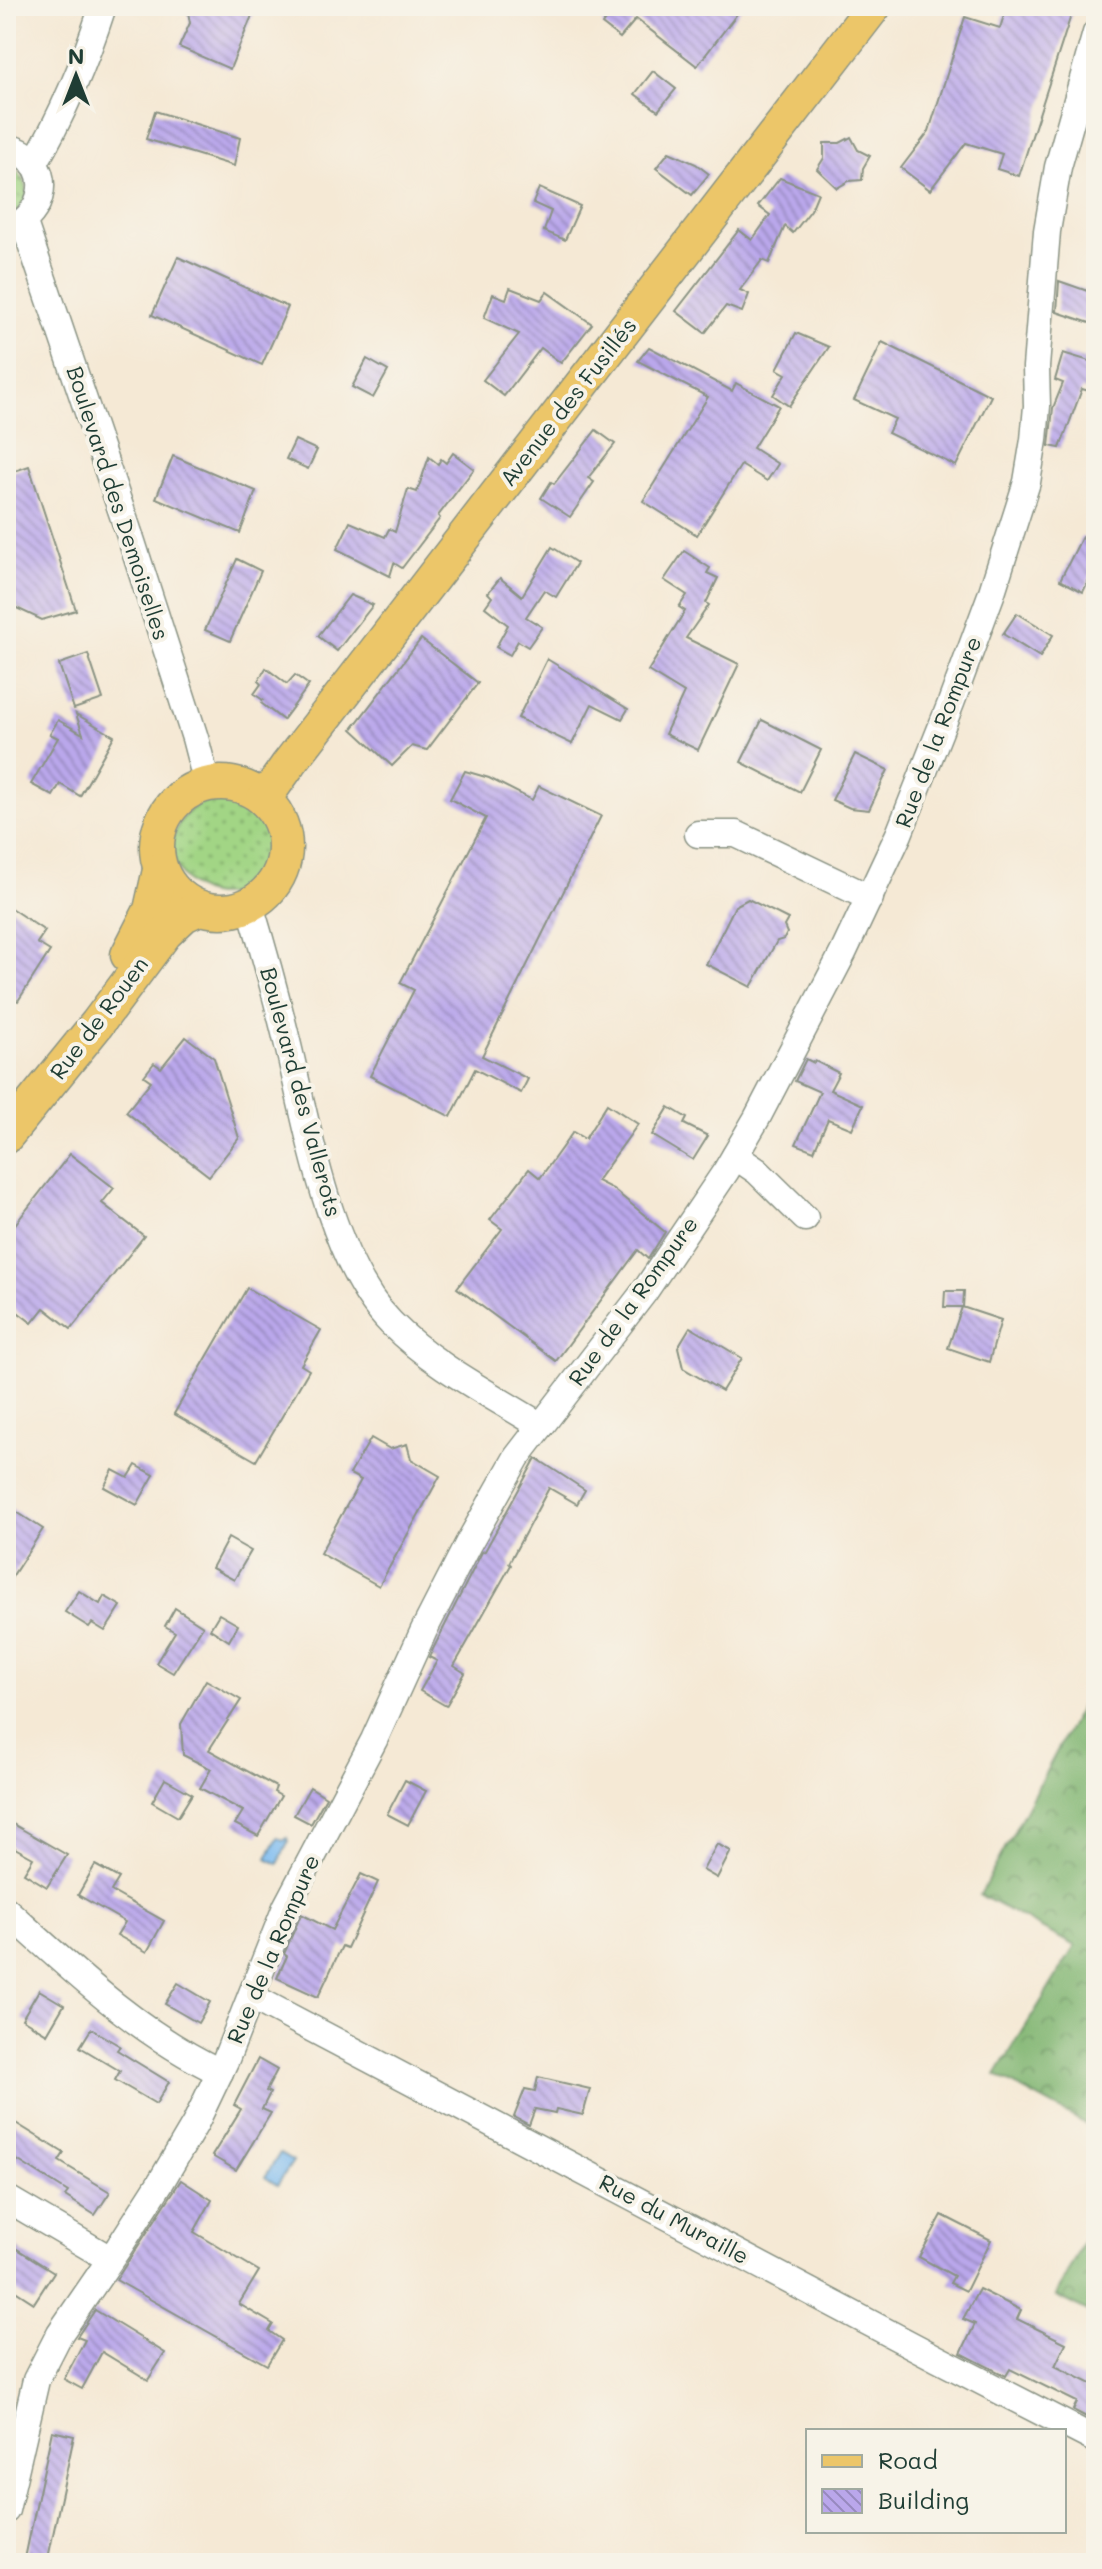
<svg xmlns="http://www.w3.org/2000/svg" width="1102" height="2569" font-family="Mali,sans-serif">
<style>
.grass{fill:url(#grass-dots);stroke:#60895c;stroke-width:2}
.forest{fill:url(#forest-crowns);stroke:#507a53;stroke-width:2}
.water{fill:#7ebcf1;stroke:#4e7c92;stroke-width:2}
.building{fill:url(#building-back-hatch)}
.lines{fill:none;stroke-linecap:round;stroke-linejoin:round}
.minor-casing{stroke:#8a9384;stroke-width:29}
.major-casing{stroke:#8a9384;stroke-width:37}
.minor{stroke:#fff;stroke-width:26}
.major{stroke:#ecc669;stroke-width:34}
.labels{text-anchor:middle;stroke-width:8;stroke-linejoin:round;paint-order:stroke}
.street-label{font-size:22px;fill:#1f3d34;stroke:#f7f3e8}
</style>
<defs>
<pattern id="grass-dots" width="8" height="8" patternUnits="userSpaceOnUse" patternTransform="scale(2)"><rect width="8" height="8" fill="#a2d585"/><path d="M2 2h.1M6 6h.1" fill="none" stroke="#83ae6e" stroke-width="1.8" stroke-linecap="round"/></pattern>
<pattern id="forest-crowns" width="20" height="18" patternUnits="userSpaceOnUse" patternTransform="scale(2)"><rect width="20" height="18" fill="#81b672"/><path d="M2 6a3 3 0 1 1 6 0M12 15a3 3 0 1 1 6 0" fill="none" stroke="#69955e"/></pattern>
<pattern id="building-back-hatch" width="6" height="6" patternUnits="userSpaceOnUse" patternTransform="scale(2)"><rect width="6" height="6" fill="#baa7eb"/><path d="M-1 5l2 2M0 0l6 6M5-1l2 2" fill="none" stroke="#9789bf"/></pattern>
</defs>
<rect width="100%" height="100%" fill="#f7f3e8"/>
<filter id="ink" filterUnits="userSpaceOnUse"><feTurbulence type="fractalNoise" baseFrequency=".0125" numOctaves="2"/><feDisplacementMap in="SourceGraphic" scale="16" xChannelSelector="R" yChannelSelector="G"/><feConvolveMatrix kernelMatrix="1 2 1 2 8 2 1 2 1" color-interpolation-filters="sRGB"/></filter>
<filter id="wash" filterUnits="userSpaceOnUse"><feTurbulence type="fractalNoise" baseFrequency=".006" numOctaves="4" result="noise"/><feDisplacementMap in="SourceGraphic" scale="32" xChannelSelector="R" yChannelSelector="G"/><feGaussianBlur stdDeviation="1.8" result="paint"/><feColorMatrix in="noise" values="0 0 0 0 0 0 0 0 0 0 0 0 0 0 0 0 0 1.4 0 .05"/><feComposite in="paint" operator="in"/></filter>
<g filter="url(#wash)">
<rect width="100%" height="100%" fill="#f5e9d5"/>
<g class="grass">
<path d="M6,164C20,171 34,188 23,205C20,209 11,214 6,218Z"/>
<circle cx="221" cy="847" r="48"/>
</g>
<g class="forest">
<polygon points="1096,1678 1096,2122 1093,2128 996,2075 1075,1946 980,1895"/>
<polygon points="1096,2215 1096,2316 1056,2296"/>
</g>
<g class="water">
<polygon points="278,1837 283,1840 287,1838 288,1842 278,1864 267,1858"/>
<polygon points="280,2153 293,2161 277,2185 265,2177"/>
</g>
<g id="blocks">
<g class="building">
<polygon points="187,6 256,6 230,69 179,47 190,23"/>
<polygon points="616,6 743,6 697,66 636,19 620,38 602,24"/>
<polygon points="1007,6 1074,6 1019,176 997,169 1002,154 966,143 930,190 901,168 929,131 965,17 1000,28"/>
<polygon points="653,71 676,89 658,111 635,94"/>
<polygon points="155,111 240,138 234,166 146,139"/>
<polygon points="851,137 858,150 870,156 863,168 862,180 849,181 837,188 817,169 824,158 824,143 840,143"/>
<polygon points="669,152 696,164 709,174 692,195 656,168"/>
<polygon points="780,178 818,193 811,210 793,233 785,226 769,263 762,260 740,290 749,294 742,312 726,306 705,333 676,311 739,230 752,240 770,215 758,206"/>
<polygon points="539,188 580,206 565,240 544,231 551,211 533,203"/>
<polygon points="178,257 288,307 262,365 152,315"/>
<polygon points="1059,281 1096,294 1096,325 1057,312"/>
<polygon points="510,288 541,300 547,292 592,324 561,363 541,348 504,396 483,380 519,334 484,318 493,294 506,299"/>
<polygon points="796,333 829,347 789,406 773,395 786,374 777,369"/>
<polygon points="882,342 991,396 956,466 888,433 895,419 854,400"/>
<polygon points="649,347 732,391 736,383 779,406 753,448 778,464 767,481 741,465 697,535 643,501 708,397 638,361"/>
<polygon points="1063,353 1096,363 1096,393 1082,389 1060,448 1049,446 1053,408 1063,383 1055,380"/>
<polygon points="367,359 388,371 373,398 352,387"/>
<polygon points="596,430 615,444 588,478 594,482 570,517 541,498 551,482 554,484"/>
<polygon points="295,440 317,450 308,469 286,459"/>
<polygon points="453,453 474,469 438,516 440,518 402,568 394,563 390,576 337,549 350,522 385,537 389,529 395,532 408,489 417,492 429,457 438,464 441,459 446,463"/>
<polygon points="173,456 256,491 240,533 156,498"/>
<polygon points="29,466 76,610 42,620 6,603 6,474"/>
<polygon points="1082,537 1096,545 1096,565 1083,592 1060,580"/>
<polygon points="552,547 577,563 556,597 544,590 526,617 542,627 528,647 518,641 510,655 496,647 508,625 485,607 492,597 488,593 500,578 522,596"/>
<polygon points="684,551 710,568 707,573 718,578 706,603 709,605 686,638 739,664 698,750 665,734 684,693 648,671 685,611 679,607 687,595 664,580"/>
<polygon points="237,559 261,571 230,641 205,630"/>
<polygon points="350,595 373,605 337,651 318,636"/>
<polygon points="1017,613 1053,635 1040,657 1003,634"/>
<polygon points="421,639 478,683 427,750 412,746 392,766 352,729"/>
<polygon points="88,654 103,699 74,709 59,664"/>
<polygon points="547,659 628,709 622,719 592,704 572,744 518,718"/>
<polygon points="266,668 287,684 295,675 309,685 283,720 261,703 263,700 254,694 261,684 258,681"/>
<polygon points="76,714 114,736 80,796 60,784 53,796 31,784 58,738 50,734 58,720 83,734"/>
<polygon points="762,720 821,750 800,792 741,762"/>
<polygon points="855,754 888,770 869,810 850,808 832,800"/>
<polygon points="465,771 489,778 532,800 539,786 601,816 482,1056 528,1079 521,1093 475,1069 451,1117 370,1076 414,990 400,983 486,818 450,799"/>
<polygon points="748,899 788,919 784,926 787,933 784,939 777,941 751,987 706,964 735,906"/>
<polygon points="6,905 45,931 37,943 50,951 18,1001 6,994"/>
<polygon points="186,1037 214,1058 239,1138 209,1176 126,1112 151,1081 144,1076 154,1063 161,1068"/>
<polygon points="806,1059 814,1063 815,1061 839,1073 830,1090 863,1105 852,1129 828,1119 814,1151 796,1144 820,1092 795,1081"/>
<polygon points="607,1104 638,1124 597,1181 613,1189 665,1232 648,1259 638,1250 556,1361 457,1288 502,1229 490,1220 529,1169 540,1178 573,1132 585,1139"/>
<polygon points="669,1107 687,1118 684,1124 708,1136 693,1160 652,1135"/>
<polygon points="70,1154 114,1188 102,1203 144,1236 71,1329 44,1308 32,1323 6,1303 6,1236"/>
<polygon points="247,1288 321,1330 301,1365 309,1370 256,1461 174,1414"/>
<polygon points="945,1291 964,1291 963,1307 944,1307"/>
<polygon points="962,1307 1001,1320 989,1362 948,1348"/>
<polygon points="690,1327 742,1358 722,1391 683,1368 678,1347"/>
<polygon points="371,1438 390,1449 407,1444 411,1459 440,1476 379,1586 320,1553 361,1480 350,1474"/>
<polygon points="536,1458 585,1490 577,1504 549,1488 509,1563 511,1565 454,1666 465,1673 446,1706 420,1691 437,1661 429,1657 482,1552 485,1551"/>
<polygon points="136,1465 154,1475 137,1505 104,1487 113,1470 128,1478"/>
<polygon points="6,1505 43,1529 6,1586"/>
<polygon points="228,1538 251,1551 234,1580 212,1568"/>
<polygon points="79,1591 100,1604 104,1596 121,1606 105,1631 92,1623 89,1627 65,1612"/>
<polygon points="175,1608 203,1626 173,1673 156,1663 175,1632 165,1626"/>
<polygon points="219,1614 238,1625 229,1641 210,1629"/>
<polygon points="206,1680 241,1700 209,1750 276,1787 274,1792 281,1796 258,1836 235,1824 243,1811 200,1788 211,1769 183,1755 181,1724"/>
<polygon points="165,1779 192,1794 178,1817 152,1802"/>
<polygon points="405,1780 426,1791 408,1825 387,1814"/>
<polygon points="310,1787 326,1797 311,1824 294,1815"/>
<polygon points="6,1820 67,1855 47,1887 24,1873 33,1858 6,1843"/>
<polygon points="717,1844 731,1851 717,1878 703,1870"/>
<polygon points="95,1865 119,1878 111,1891 164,1921 147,1952 117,1935 125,1922 78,1895"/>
<polygon points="361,1874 378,1882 347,1948 342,1946 318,1997 277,1978 287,1956 284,1954 301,1914 332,1930"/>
<polygon points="178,1983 210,2002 198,2023 165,2004"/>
<polygon points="39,1990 64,2005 47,2034 22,2019"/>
<polygon points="91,2029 120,2046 117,2050 169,2082 156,2104 115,2080 120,2071 80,2047"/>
<polygon points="258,2059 277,2070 266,2091 270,2093 262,2109 271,2113 236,2170 212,2156 241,2109 234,2105"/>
<polygon points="538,2077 590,2089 583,2115 556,2109 555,2113 535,2109 529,2125 514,2117 525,2089 535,2091"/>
<polygon points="6,2117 64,2153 59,2161 110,2192 95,2215 65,2196 68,2192 6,2153"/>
<polygon points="181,2180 212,2200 194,2232 259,2271 239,2304 273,2324 269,2331 282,2340 267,2365 116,2280"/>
<polygon points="942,2215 991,2240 966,2291 950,2283 954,2276 919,2257"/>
<polygon points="6,2242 54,2272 34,2303 6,2285"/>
<polygon points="979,2289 1021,2310 1017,2319 1066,2343 1055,2366 1096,2386 1096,2422 1073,2410 1077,2402 1010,2369 1006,2376 961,2353 975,2324 963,2319"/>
<polygon points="95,2310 165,2353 148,2380 102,2352 82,2389 64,2379 85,2340 77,2337"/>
<polygon points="52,2431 74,2436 47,2563 24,2563"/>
</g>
</g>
</g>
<g filter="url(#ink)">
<use href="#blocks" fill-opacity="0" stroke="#8a9384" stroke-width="2"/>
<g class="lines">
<defs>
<g id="minor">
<path d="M6,146C12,149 19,150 24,154C56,176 39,222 6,229"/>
<path d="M34,164C64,113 85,62 103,6"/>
<polyline points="24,223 132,542 195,738 207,784"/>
<polyline points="698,834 736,834 870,898"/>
<path d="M250,905C265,955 279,1006 291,1058C309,1137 333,1265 391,1323C433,1366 490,1394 541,1426"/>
<polyline points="735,1156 757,1171 805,1218"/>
<path d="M6,1910C71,1969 139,2034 220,2072"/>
<polyline points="252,1997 938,2359 1096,2440"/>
<polyline points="6,2198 110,2259"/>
<polyline points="6,2510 36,2380 60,2333 119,2247 162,2180 195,2124 226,2059 286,1907 374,1740 424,1630 468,1544 517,1457 645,1291 726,1171 757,1118 843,953 899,834 951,703 991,595 1027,482 1034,440 1037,406 1036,367 1047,231 1058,167 1096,33"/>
</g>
<g id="major">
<circle cx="221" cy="847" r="64"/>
<polyline points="264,799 288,765 874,6"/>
<polyline points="128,955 151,910 160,870"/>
<polyline points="6,1136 97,1024 165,933 184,915 199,908"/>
</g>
</defs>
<use href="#minor" class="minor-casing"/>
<use href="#major" class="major-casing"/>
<use href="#minor" class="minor"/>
<use href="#major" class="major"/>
</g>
</g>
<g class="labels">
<g class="street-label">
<text transform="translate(568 402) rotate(-52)" y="8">Avenue des Fusillés</text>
<text transform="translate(118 503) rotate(72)" y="8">Boulevard des Demoiselles</text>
<text transform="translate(938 732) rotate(-69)" y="8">Rue de la Rompure</text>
<text transform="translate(99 1018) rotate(-53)" y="8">Rue de Rouen</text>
<text transform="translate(301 1092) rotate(75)" y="8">Boulevard des Vallerots</text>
<text transform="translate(633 1301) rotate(-54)" y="8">Rue de la Rompure</text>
<text transform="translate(273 1949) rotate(-67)" y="8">Rue de la Rompure</text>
<text transform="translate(674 2219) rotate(28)" y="8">Rue du Muraille</text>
</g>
</g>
<rect width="1102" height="2569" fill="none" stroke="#f7f3e8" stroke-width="32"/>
<rect x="806" y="2429" width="260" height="104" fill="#f7f3e8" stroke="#a1aaa0" stroke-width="2"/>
<rect x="822" y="2455" width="40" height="12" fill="#ecc669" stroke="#a1aaa0" stroke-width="2"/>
<text x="878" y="2469" font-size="24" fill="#1f3d34">Road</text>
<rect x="822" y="2489" width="40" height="24" fill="url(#building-back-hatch)" stroke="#a1aaa0" stroke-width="2"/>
<text x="878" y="2509" font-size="24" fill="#1f3d34">Building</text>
<g transform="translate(76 76)" stroke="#f7f3e8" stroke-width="6" paint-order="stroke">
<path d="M0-6L14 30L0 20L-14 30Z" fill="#1f3d34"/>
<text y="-12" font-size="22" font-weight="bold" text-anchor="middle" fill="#1f3d34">N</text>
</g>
</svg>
